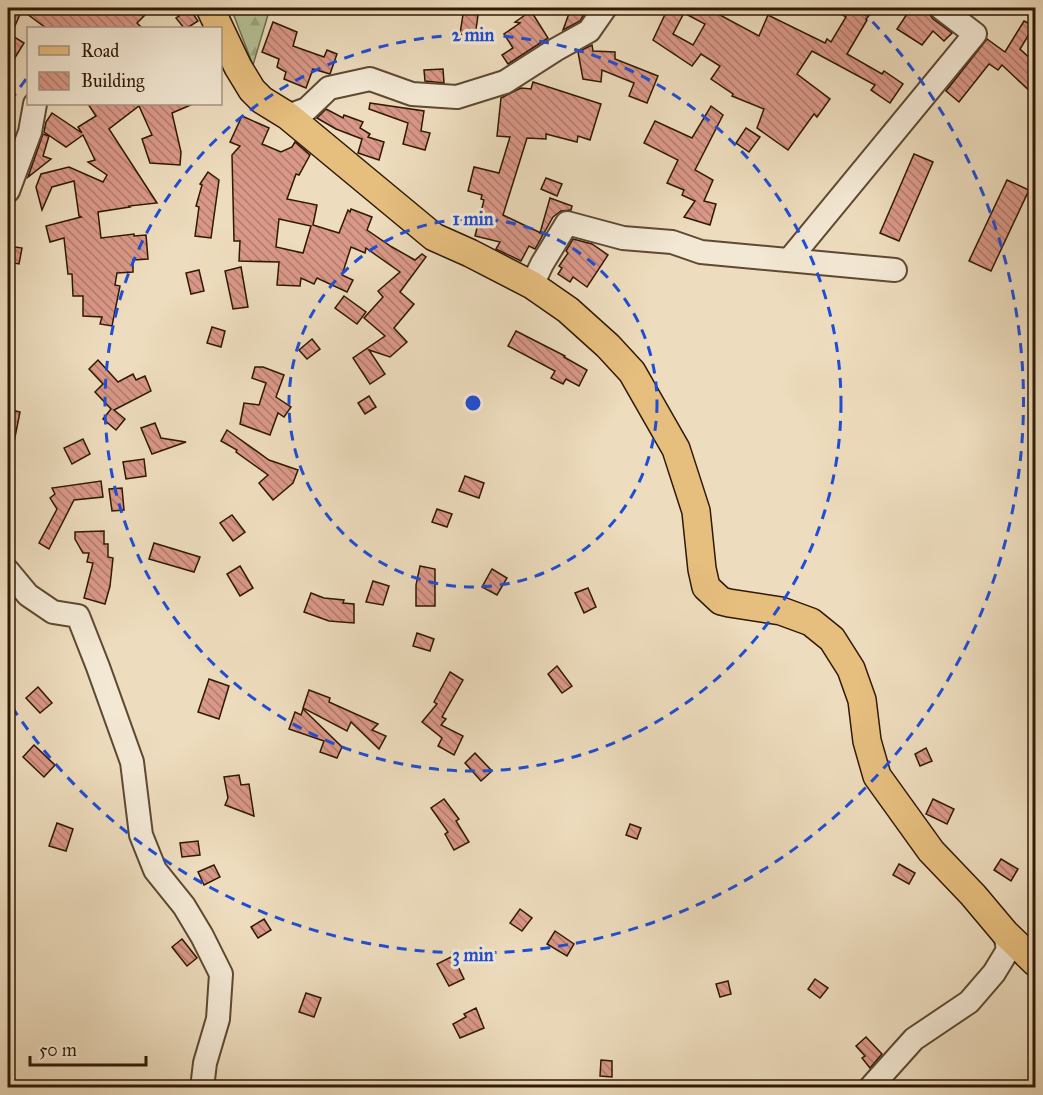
<svg xmlns="http://www.w3.org/2000/svg" width="1043" height="1095" font-family="'IM FELL Great Primer',serif">
<style>
.forest{fill:url(#forest-firs);stroke:#726c4c;stroke-width:1.5}
.building{fill:url(#building-back-hatch);stroke:#2f1804;stroke-width:1.5;fill-rule:evenodd}
.lines{fill:none;stroke-linecap:round;stroke-linejoin:round}
.minor-casing{stroke:#5e4932;stroke-width:26}
.major-casing{stroke:#2f1804;stroke-width:30}
.minor{stroke:#f3e8d4;stroke-width:22}
.major{stroke:#e6be7e;stroke-width:27}
.ring{fill:none;stroke:#1d4ed8;stroke-width:3;stroke-dasharray:10 8}
.centre{fill:#1d4ed8;stroke:#f3e8d4;stroke-width:3}
.ring-label{font-size:18px;text-anchor:middle;font-weight:bold;fill:#1d4ed8;stroke:#f3e8d4;stroke-width:6;stroke-linejoin:round;paint-order:stroke}
</style>
<defs>
<pattern id="forest-firs" width="22" height="20" patternUnits="userSpaceOnUse" patternTransform="scale(1.5)"><rect width="22" height="20" fill="#b4c194"/><path d="M5 1l3.5 6h-7zM16 11l3.5 6h-7z" fill="#9ba57e"/></pattern>
<pattern id="building-back-hatch" width="6" height="6" patternUnits="userSpaceOnUse" patternTransform="scale(1.5)"><rect width="6" height="6" fill="#da9888"/><path d="M-1 5l2 2M0 0l6 6M5-1l2 2" fill="none" stroke="#b17b6d"/></pattern>
</defs>
<rect width="100%" height="100%" fill="#eddcbd"/>
<filter id="stains"><feTurbulence type="fractalNoise" baseFrequency=".00333" numOctaves="4"/><feColorMatrix values="0 0 0 0 .2 0 0 0 0 .09 0 0 0 0 .02 0 0 0 .5 -.17"/></filter>
<radialGradient id="worn" r=".72"><stop offset=".6" stop-color="#630" stop-opacity="0"/><stop offset="1" stop-color="#630" stop-opacity=".3"/></radialGradient>
<polygon class="forest" points="231,8 270,8 253,65"/>
<g class="building">
<polygon points="8,8 21,12 11,35 24,43 8,69"/>
<polygon points="19,8 137,8 145,15 137,23 142,28 46,28"/>
<polygon points="173,8 189,8 198,21 187,28 184,28 176,18 179,16"/>
<polygon points="464,8 479,8 475,37 460,34"/>
<polygon points="571,8 588,8 580,21 563,30"/>
<path d="M668,8H707L759,36L768,15L825,43L827,39L831,42L846,17L832,8H876L866,19L867,20L847,54L882,74L884,71L903,84L890,103L871,90L875,85L812,51L797,74L830,99L817,117L814,114L788,150L757,128L764,109L732,96L733,94L711,79L720,66L701,54L692,66L653,40ZM684,13L705,24L693,45L673,34Z"/>
<polygon points="911,8 925,8 933,19 952,33 944,41 933,31 922,45 897,29"/>
<polygon points="531,11 548,38 508,64 502,55 513,48 504,34 520,23 515,22"/>
<polygon points="1024,21 1034,26 1020,49 1035,63 1035,96 1002,65 998,70 989,64 959,102 946,91 987,39 1005,52"/>
<polygon points="273,22 297,32 293,46 324,57 327,50 337,54 330,74 313,69 306,88 284,79 286,72 277,67 279,59 262,52"/>
<polygon points="592,45 593,51 615,52 615,59 658,76 647,103 629,96 634,83 602,70 601,82 583,79 578,52"/>
<polygon points="443,69 444,83 425,81 424,70"/>
<polygon points="533,82 601,104 590,140 578,136 577,142 546,134 546,139 527,138 503,215 543,234 540,233 550,198 572,206 571,210 561,211 553,217 535,249 529,246 521,261 496,249 500,242 475,236 484,200 481,199 482,195 468,191 474,167 499,173 510,137 497,136 501,98 521,88 531,89"/>
<polygon points="370,103 424,111 421,131 430,133 425,150 403,144 408,123 369,109"/>
<polygon points="88,104 193,104 172,113 181,152 180,165 150,163 142,139 152,135 139,106 109,129 157,203 129,206 130,207 98,212 101,238 134,234 134,236 146,235 148,259 133,260 133,272 117,273 115,285 120,286 112,326 100,324 102,317 83,316 83,296 73,296 72,274 68,274 64,238 50,242 46,226 81,217 79,216 74,181 52,187 42,210 36,187 41,174 69,167 103,182 107,175 88,162 95,160 83,135 66,147 44,132 46,122 52,113 82,133 78,127 96,116"/>
<polygon points="711,106 723,115 695,170 713,180 704,201 716,204 710,225 684,217 695,201 682,195 684,190 667,183 678,160 644,143 655,121 692,138"/>
<polygon points="326,109 343,118 344,115 363,122 360,128 370,134 368,137 384,142 379,160 358,153 362,139 336,129 317,118"/>
<path d="M242,116L269,128L262,144L281,152L292,147L295,142L310,155L299,175L296,174L287,199L317,205L313,225L339,233L348,210L350,212L351,209L372,217L367,230L392,247L415,260L422,254L426,257L400,292L414,304L394,328L407,342L390,357L369,350L385,374L370,384L353,358L385,336L364,318L383,297L378,291L400,272L366,248L365,253L351,247L342,275L353,280L347,292L317,278L314,284L301,278L300,286L277,285L279,262L239,261L240,241H234L232,155L240,146L230,142ZM279,219L311,226L303,253L276,247Z"/>
<polygon points="746,128 760,137 749,152 736,143"/>
<polygon points="43,134 49,136 43,156 51,159 28,177"/>
<polygon points="914,154 933,162 899,241 880,233"/>
<polygon points="208,172 219,180 211,238 195,236 199,207 196,206 202,185 200,184"/>
<polygon points="546,178 562,184 557,196 541,189"/>
<polygon points="1007,180 1029,190 991,271 969,261"/>
<polygon points="573,239 592,244 608,255 587,287 573,277 570,282 558,274 562,268 559,266 568,253 566,251"/>
<polygon points="9,246 22,248 19,264 8,262"/>
<polygon points="241,267 248,307 233,309 225,271"/>
<polygon points="199,270 204,291 191,294 186,273"/>
<polygon points="344,296 366,312 357,324 335,308"/>
<polygon points="212,327 225,331 221,347 207,343"/>
<polygon points="516,331 565,356 564,357 587,370 579,386 566,379 563,384 551,378 555,371 508,346"/>
<polygon points="312,339 320,349 307,359 299,350"/>
<polygon points="98,360 118,382 133,374 136,380 145,376 151,391 114,410 125,419 116,430 103,419 111,409 95,392 103,384 89,369"/>
<polygon points="255,367 263,367 284,375 276,397 291,407 284,417 278,413 270,435 240,424 244,403 259,405 266,383 252,378"/>
<polygon points="369,396 376,407 365,414 358,403"/>
<polygon points="8,409 20,412 13,447 8,446"/>
<polygon points="155,423 161,438 186,442 152,454 141,428"/>
<polygon points="227,430 269,460 298,470 293,483 273,500 259,483 268,475 236,452 237,450 221,441"/>
<polygon points="83,439 90,454 72,464 64,448"/>
<polygon points="144,459 146,476 126,479 123,462"/>
<polygon points="465,476 484,483 479,498 459,491"/>
<polygon points="101,481 103,497 74,500 49,549 39,543 57,509 50,498 55,494 52,488"/>
<polygon points="122,488 124,510 112,511 109,489"/>
<polygon points="437,509 452,514 447,527 432,522"/>
<polygon points="232,515 245,532 233,541 220,523"/>
<polygon points="104,531 104,544 108,544 108,557 113,558 110,586 105,604 84,598 93,563 87,562 89,553 83,553 75,539 75,532"/>
<polygon points="154,543 200,557 194,572 149,559"/>
<polygon points="240,566 253,588 240,596 227,574"/>
<polygon points="420,566 435,569 435,606 416,606 416,585"/>
<polygon points="492,569 507,578 497,595 482,587"/>
<polygon points="373,581 389,586 383,605 366,602"/>
<polygon points="588,588 596,607 584,613 575,593"/>
<polygon points="311,593 324,598 344,600 343,603 354,604 354,623 329,621 304,612"/>
<polygon points="417,633 434,639 430,651 413,646"/>
<polygon points="557,666 572,686 562,693 548,674"/>
<polygon points="450,672 463,680 442,717 446,719 441,725 463,736 454,755 438,746 442,738 422,722 437,704 434,702"/>
<polygon points="209,679 229,686 219,719 198,712"/>
<polygon points="38,687 52,703 40,713 26,698"/>
<polygon points="309,690 330,698 329,702 378,724 372,730 386,736 379,749 351,722 347,731 303,708"/>
<polygon points="303,709 342,747 337,758 320,752 324,741 289,729 295,712 301,715"/>
<polygon points="34,745 55,765 44,777 23,757"/>
<polygon points="926,748 932,761 920,766 915,754"/>
<polygon points="475,753 492,771 481,781 465,763"/>
<polygon points="239,775 241,785 249,784 254,816 225,805 228,798 224,777"/>
<polygon points="444,799 459,819 456,821 469,842 454,850 445,834 448,832 431,808"/>
<polygon points="933,799 954,809 947,824 926,814"/>
<polygon points="57,823 73,829 66,851 49,846"/>
<polygon points="630,824 641,828 637,839 626,835"/>
<polygon points="198,841 200,855 182,857 180,843"/>
<polygon points="1001,859 1018,869 1011,881 994,870"/>
<polygon points="899,864 915,873 909,884 893,875"/>
<polygon points="214,865 220,877 204,885 198,872"/>
<polygon points="520,909 532,918 522,931 510,923"/>
<polygon points="264,919 271,930 258,938 251,927"/>
<polygon points="555,931 574,944 567,956 547,944"/>
<polygon points="182,939 197,958 187,966 172,947"/>
<polygon points="453,956 464,979 449,986 437,964"/>
<polygon points="815,979 828,988 820,998 808,989"/>
<polygon points="728,981 731,994 720,997 716,984"/>
<polygon points="306,993 321,998 314,1017 299,1012"/>
<polygon points="476,1008 484,1028 460,1038 453,1024 466,1017 464,1014"/>
<polygon points="866,1037 882,1054 870,1068 862,1058 865,1056 856,1046"/>
<polygon points="601,1060 612,1061 612,1077 600,1076"/>
</g>
<g class="lines">
<defs>
<g id="minor">
<polyline points="288,116 307,109 329,88 370,79 412,94 457,97 505,82 555,50 589,31 605,8"/>
<polyline points="8,191 30,132 35,104"/>
<polyline points="789,260 975,34 941,8"/>
<polyline points="532,285 542,264 567,223 623,238 672,242 701,252 895,270"/>
<polyline points="8,571 28,595 53,612 78,616 98,667 132,762 141,835 155,870 184,906 202,936 221,974 218,1019 205,1063 202,1088"/>
<polyline points="870,1088 914,1039 969,1002 994,973 1008,950 1005,933"/>
</g>
<polyline id="major" points="210,8 238,67 252,90 262,100 288,116 434,237 470,253 532,285 568,310 608,346 632,372 676,449 696,511 702,569 706,587 721,601 729,603 781,611 811,622 832,639 851,669 862,700 867,741 877,776 931,851 973,895 1005,933 1036,963"/>
</defs>
<use href="#minor" class="minor-casing"/>
<use href="#major" class="major-casing"/>
<use href="#minor" class="minor"/>
<use href="#major" class="major"/>
</g>
<g class="ring">
<circle cx="473" cy="403" r="184"/>
<circle cx="473" cy="403" r="368"/>
<path d="M10 102A552 552 0 0 1 26 79M860 9A552 552 0 1 1 10 704"/>
</g>
<circle cx="473" cy="403" r="9" class="centre"/>
<g class="ring-label">
<text x="473" y="41">2 min</text>
<text x="473" y="225">1 min</text>
<text x="473" y="961">3 min</text>
</g>
<rect width="1043" height="1095" fill="none" stroke="#eddcbd" stroke-width="30"/>
<rect x="9" y="9" width="1025" height="1077" fill="none" stroke="#2f1804" stroke-width="3"/>
<rect x="15" y="15" width="1013" height="1065" fill="none" stroke="#2f1804" stroke-width="1.5"/>
<rect x="27" y="27" width="195" height="78" fill="#f3e8d4" stroke="#a59581" stroke-width="1.5"/>
<rect x="39" y="46" width="30" height="9" fill="#e6be7e" stroke="#a59581" stroke-width="1.5"/>
<text x="81" y="57" font-size="18" fill="#2f1804">Road</text>
<rect x="39" y="72" width="30" height="18" fill="url(#building-back-hatch)" stroke="#a59581" stroke-width="1.5"/>
<text x="81" y="87" font-size="18" fill="#2f1804">Building</text>
<path d="M30 1056v9h116v-9" fill="none" stroke="#2f1804" stroke-width="3"/>
<text x="39" y="1056" font-size="18" fill="#2f1804" stroke="#f3e8d4" stroke-width="4.5" paint-order="stroke">50 m</text>
<rect width="100%" height="100%" filter="url(#stains)"/>
<rect width="100%" height="100%" fill="url(#worn)"/>
</svg>
